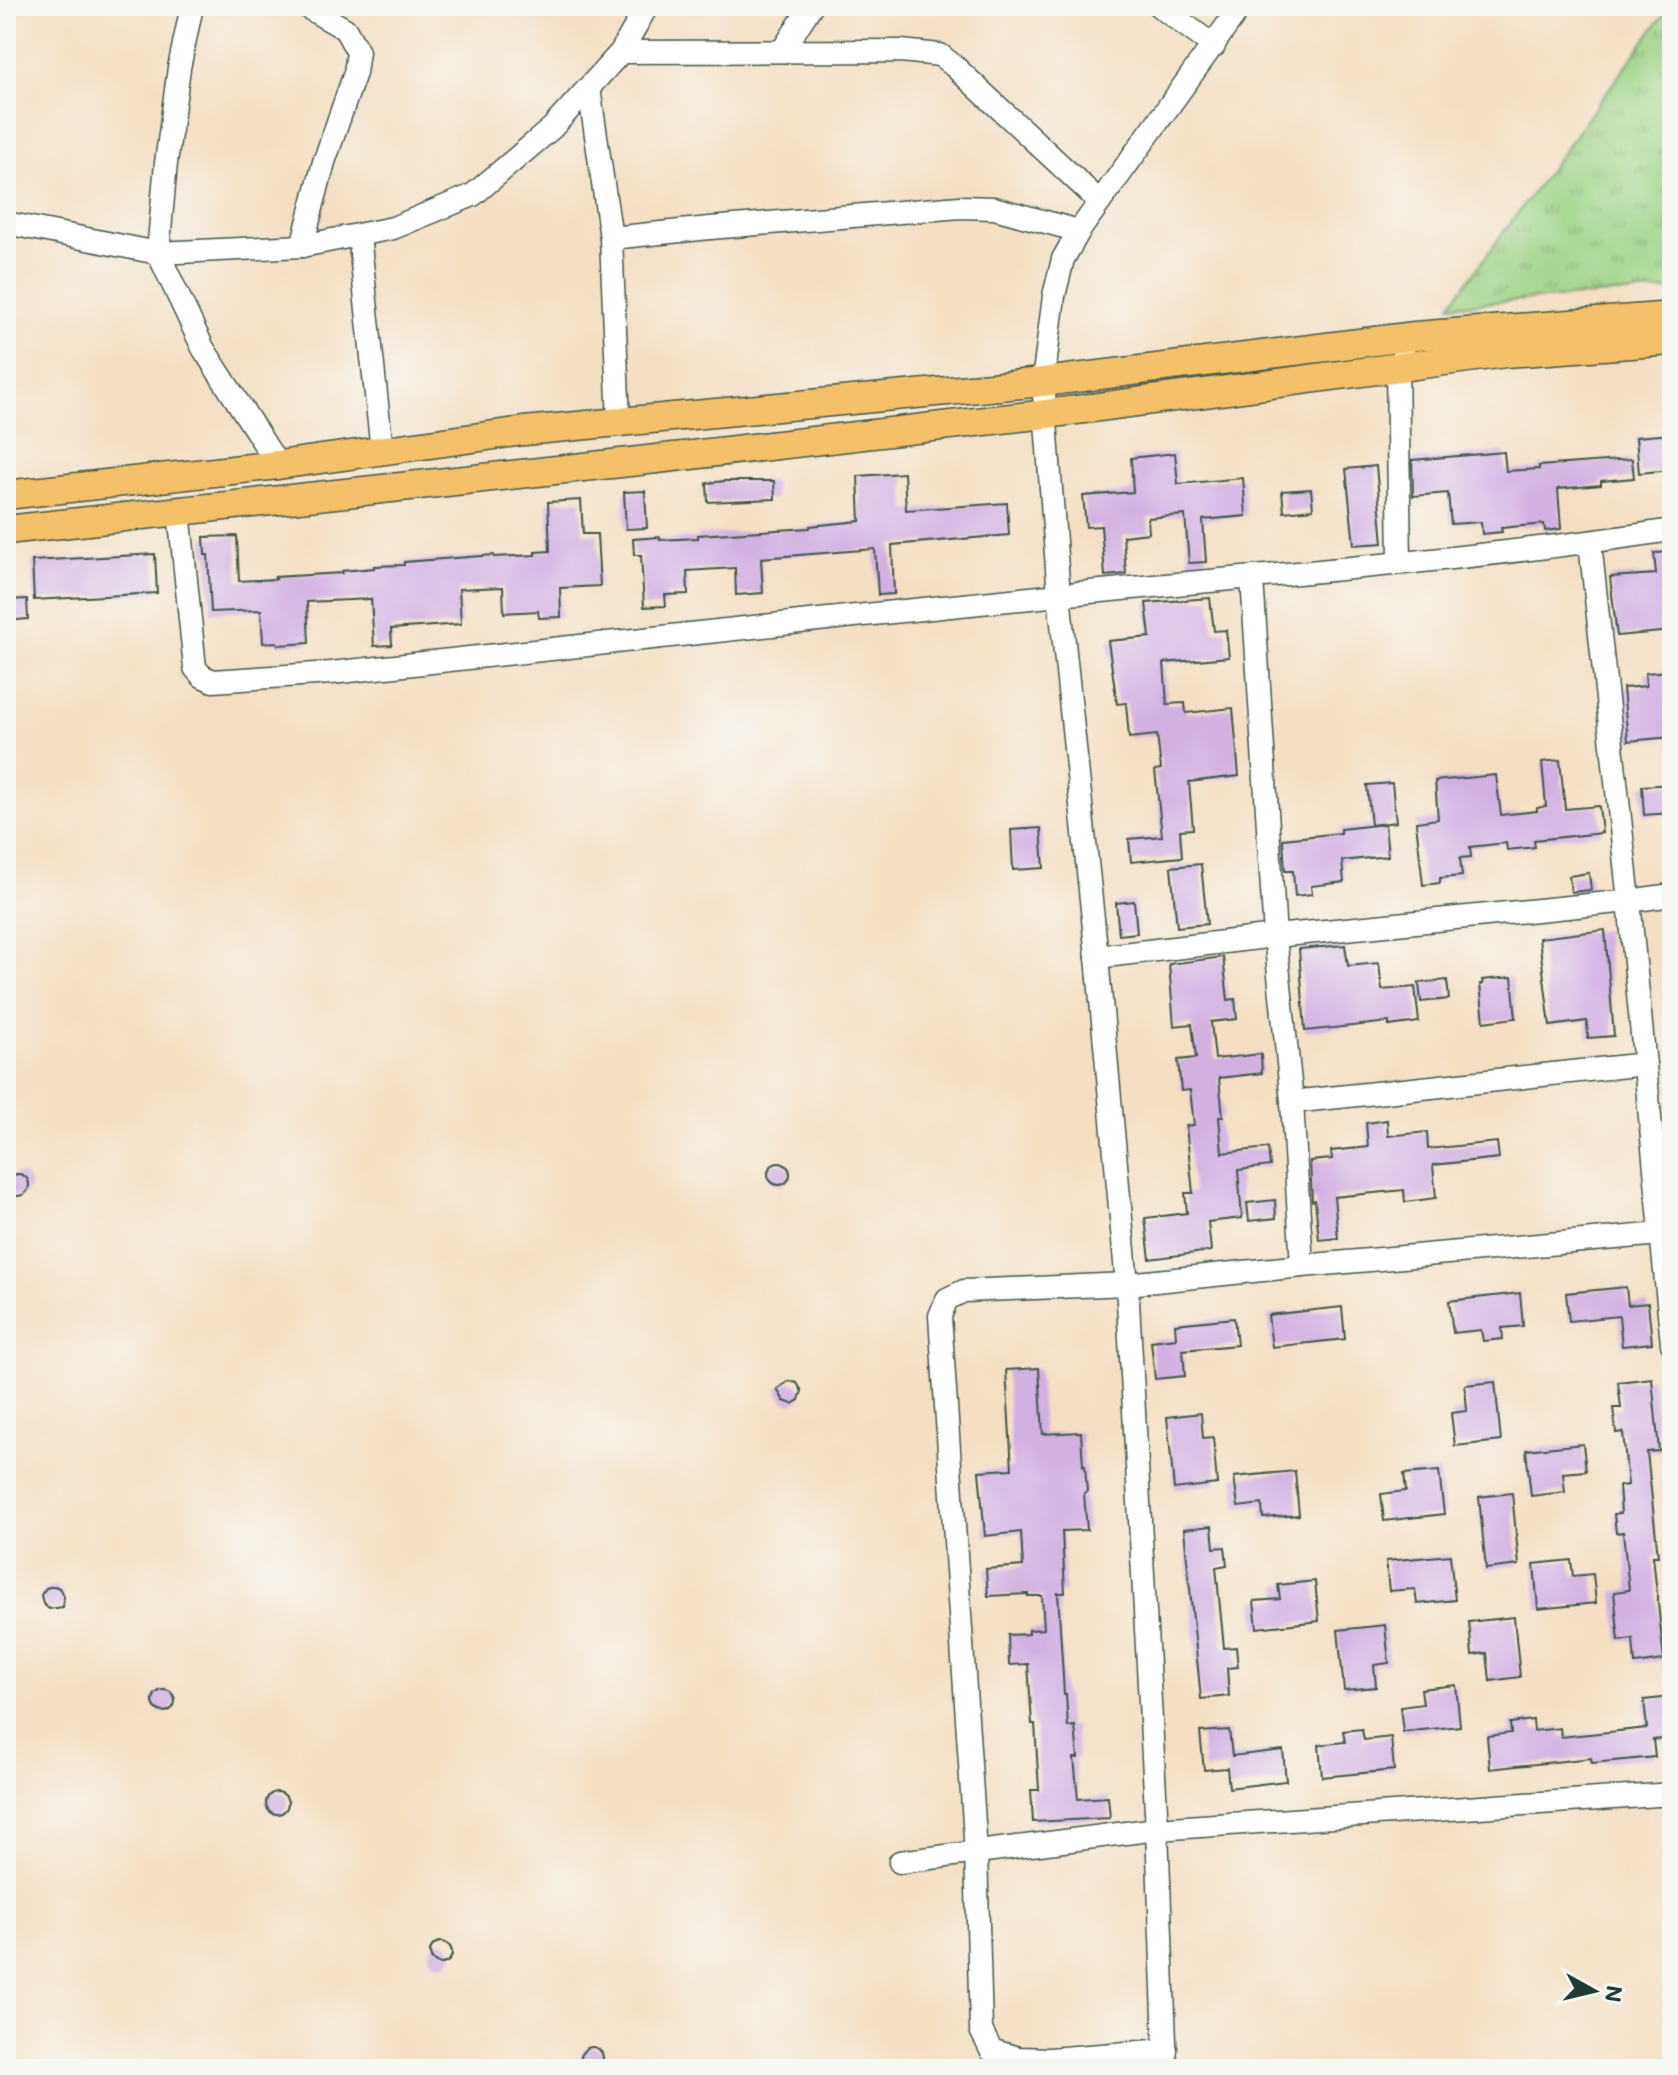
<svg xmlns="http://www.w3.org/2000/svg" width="1678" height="2075" font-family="Mali,sans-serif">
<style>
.park{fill:url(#park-tufts);stroke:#5e885c;stroke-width:2}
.building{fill:#d1b0e2}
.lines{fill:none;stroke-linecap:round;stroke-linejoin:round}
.minor-casing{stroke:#3f5549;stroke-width:25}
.major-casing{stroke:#3f5549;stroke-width:31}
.minor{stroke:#fff;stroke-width:22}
.major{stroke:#f4c16a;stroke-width:28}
</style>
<defs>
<pattern id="park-tufts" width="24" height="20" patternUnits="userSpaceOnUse" patternTransform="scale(2)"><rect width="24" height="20" fill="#9ed385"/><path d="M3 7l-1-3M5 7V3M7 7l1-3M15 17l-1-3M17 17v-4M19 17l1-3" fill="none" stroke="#80ac6e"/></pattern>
</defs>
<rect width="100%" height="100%" fill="#f6f6f2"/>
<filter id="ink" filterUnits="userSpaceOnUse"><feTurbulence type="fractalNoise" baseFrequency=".0125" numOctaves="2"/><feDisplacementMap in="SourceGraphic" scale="16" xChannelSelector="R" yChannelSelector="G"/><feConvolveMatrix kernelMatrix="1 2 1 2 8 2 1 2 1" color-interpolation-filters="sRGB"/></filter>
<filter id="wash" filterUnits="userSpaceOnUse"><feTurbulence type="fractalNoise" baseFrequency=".006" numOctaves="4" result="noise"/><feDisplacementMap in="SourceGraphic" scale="32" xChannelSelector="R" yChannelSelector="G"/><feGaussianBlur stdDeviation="1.8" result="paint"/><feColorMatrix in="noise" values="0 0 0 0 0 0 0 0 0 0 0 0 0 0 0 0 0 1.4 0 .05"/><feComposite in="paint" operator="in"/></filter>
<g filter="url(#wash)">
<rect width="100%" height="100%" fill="#f4dfc3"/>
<polygon class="park" points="1670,6 1672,6 1672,290 1450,305"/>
<g id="blocks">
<g class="building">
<polygon points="1672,434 1672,470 1639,473 1636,437"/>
<polygon points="1504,452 1506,471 1539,469 1539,466 1632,459 1634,478 1601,481 1601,485 1558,489 1561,529 1545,531 1544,524 1501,528 1502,532 1482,534 1481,522 1451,524 1448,493 1413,496 1412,460"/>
<polygon points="1175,453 1178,484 1243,478 1246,516 1203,520 1206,562 1189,563 1185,515 1148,518 1149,533 1123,536 1126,574 1105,576 1101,526 1086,527 1083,496 1133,492 1131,458"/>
<polygon points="1376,466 1383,543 1354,545 1346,469"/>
<polygon points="904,473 906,510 1007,503 1009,535 892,545 894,594 878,595 875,549 761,558 763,593 736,595 735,568 687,571 688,594 665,595 666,606 644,607 641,555 634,555 633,539 660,537 660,540 698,538 698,535 810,528 810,526 860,521 858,476"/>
<polygon points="725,481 774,481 775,499 708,502 707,483"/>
<polygon points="1311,489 1313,509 1284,512 1282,491"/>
<polygon points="645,491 647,528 626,529 624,492"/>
<polygon points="581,500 583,534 597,534 600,586 560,588 561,617 539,618 538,611 504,613 503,587 459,589 461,624 391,629 392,645 374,646 371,599 307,602 309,643 278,645 277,642 263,643 261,610 211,612 208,555 205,555 204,537 237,536 239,581 276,579 275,577 342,573 342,571 374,568 374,566 404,565 404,562 494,555 494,557 535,555 535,552 550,551 548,502"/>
<polygon points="1672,552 1672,631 1617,636 1610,577 1656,574 1654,553"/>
<polygon points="155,554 157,593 34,600 32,561"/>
<polygon points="1210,598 1214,631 1226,630 1229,657 1164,663 1167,704 1185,703 1186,713 1233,708 1239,776 1189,782 1193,829 1180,830 1182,857 1131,862 1129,839 1162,836 1155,770 1161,769 1157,735 1129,738 1126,703 1117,704 1108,641 1150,637 1146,603"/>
<polygon points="27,599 28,619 6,621 6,600"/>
<polygon points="1672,671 1672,737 1628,741 1623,688 1646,686 1645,673"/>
<polygon points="1560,760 1565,809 1599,806 1602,833 1534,840 1535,847 1507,850 1506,843 1470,847 1471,857 1460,858 1462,876 1440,878 1440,883 1423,885 1416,822 1438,819 1435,781 1496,775 1501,815 1537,811 1537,808 1546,806 1542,762"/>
<polygon points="1392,783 1396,822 1371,825 1367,785"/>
<polygon points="1672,784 1672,813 1644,815 1642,786"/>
<polygon points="1385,824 1388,856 1342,861 1344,882 1311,886 1312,894 1295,896 1293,871 1285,871 1283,839 1341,833 1341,829"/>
<polygon points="1041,828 1044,868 1013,870 1011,830"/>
<polygon points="1201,864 1207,924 1177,927 1171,867"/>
<polygon points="1589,873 1591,890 1571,892 1569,876"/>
<polygon points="1134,901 1137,933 1119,935 1116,903"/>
<polygon points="1605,930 1614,1036 1588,1038 1587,1021 1550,1026 1539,938"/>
<polygon points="1345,945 1348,966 1379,963 1382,990 1415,987 1419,1022 1389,1026 1389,1022 1305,1031 1299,949"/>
<polygon points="1223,957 1228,1000 1235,999 1237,1019 1211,1022 1215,1059 1261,1054 1262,1073 1219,1078 1223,1117 1219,1117 1222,1153 1268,1148 1270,1166 1238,1170 1242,1218 1208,1222 1211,1251 1150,1259 1145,1218 1187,1213 1185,1193 1193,1193 1186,1126 1194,1125 1190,1090 1181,1091 1178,1060 1196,1058 1192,1024 1174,1026 1169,964"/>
<polygon points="1512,977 1516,1018 1484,1022 1480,984 1483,984 1482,980"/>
<polygon points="1447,980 1449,999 1421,1002 1419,983"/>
<polygon points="1387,1120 1388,1136 1427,1132 1428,1149 1497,1142 1499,1158 1433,1165 1436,1198 1405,1202 1404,1190 1334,1197 1338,1238 1319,1240 1315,1200 1312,1201 1310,1161 1332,1159 1331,1151 1368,1147 1366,1123"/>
<circle cx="779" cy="1174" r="11"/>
<circle cx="18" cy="1185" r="11"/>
<polygon points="1275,1200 1276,1218 1249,1221 1247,1203"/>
<polygon points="1626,1287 1628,1305 1648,1303 1652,1343 1622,1346 1619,1316 1569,1321 1566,1293"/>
<polygon points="1520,1293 1523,1326 1502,1328 1503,1339 1483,1341 1481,1330 1453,1333 1449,1301"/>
<polygon points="1342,1307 1345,1339 1272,1347 1268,1315"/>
<polygon points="1234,1318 1237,1345 1183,1350 1185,1376 1155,1379 1151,1341 1176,1338 1175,1324"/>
<polygon points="1039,1368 1043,1434 1081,1432 1083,1466 1085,1466 1087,1492 1084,1493 1087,1530 1062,1531 1065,1593 1058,1593 1064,1694 1066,1694 1068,1727 1075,1726 1078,1758 1074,1758 1078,1799 1108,1797 1110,1818 1033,1822 1031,1790 1039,1790 1035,1724 1032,1724 1028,1664 1009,1665 1008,1635 1029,1634 1029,1630 1044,1629 1042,1596 1028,1596 1028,1594 988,1596 986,1569 1023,1566 1021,1532 985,1536 979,1471 1012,1469 1006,1370"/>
<polygon points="1652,1378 1659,1451 1647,1452 1658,1556 1653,1556 1664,1660 1635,1664 1633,1639 1619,1641 1614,1592 1629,1590 1623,1532 1616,1533 1614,1514 1621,1513 1619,1486 1628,1485 1623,1432 1616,1433 1613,1408 1621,1408 1618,1382"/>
<polygon points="789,1381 797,1383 802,1391 799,1400 792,1404 784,1401 777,1389"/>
<polygon points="1495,1382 1501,1441 1455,1446 1451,1413 1467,1411 1465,1385"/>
<polygon points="1201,1413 1203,1438 1213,1437 1217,1484 1174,1489 1167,1417"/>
<polygon points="1583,1444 1586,1471 1563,1473 1565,1492 1531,1496 1526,1450"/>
<polygon points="1295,1471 1299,1515 1263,1518 1262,1504 1238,1507 1234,1477"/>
<polygon points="1439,1471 1444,1514 1384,1521 1381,1494 1406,1491 1404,1474"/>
<polygon points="1512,1493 1519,1565 1486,1569 1479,1497"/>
<polygon points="1212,1526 1214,1548 1225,1547 1227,1565 1216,1567 1224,1648 1236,1647 1238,1667 1227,1668 1229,1696 1201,1699 1184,1529"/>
<polygon points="1450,1555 1455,1600 1417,1604 1415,1589 1389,1591 1386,1561"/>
<polygon points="1571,1560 1573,1576 1593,1574 1596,1603 1538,1609 1534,1564"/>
<polygon points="1315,1581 1319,1621 1257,1628 1254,1601 1280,1599 1278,1585"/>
<polygon points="55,1586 59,1588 64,1596 63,1607 49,1609 43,1604 41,1595 46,1588"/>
<polygon points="1514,1617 1520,1677 1490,1681 1487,1653 1472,1655 1469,1622"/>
<polygon points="1385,1625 1389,1663 1374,1665 1376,1687 1344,1690 1338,1630"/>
<polygon points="1456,1685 1460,1726 1403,1732 1400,1707 1423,1704 1421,1689"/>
<circle cx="164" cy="1701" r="11"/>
<polygon points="1672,1697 1672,1738 1653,1740 1655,1757 1592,1763 1591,1758 1490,1769 1487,1736 1511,1733 1510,1723 1533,1720 1534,1731 1560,1728 1561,1737 1647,1728 1644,1700"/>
<polygon points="1362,1729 1364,1740 1391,1737 1394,1770 1322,1777 1319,1745 1345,1742 1343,1731"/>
<polygon points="1229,1730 1232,1756 1283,1750 1286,1781 1229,1788 1227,1768 1204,1770 1200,1732"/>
<circle cx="277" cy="1803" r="11"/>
<circle cx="441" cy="1953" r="11"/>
<circle cx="592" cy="2058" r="11"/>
</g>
</g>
</g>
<g filter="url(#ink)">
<use href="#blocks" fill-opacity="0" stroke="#3f5549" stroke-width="2"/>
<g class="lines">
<defs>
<g id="minor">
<polyline points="192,6 179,68 166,163 158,253 203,348 278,465"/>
<polyline points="1159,6 1214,46"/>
<polyline points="782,51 811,6"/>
<polyline points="621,52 901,51 940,55 954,66 1100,202"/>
<polyline points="589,88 611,238 619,422"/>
<polyline points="6,223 158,253 302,246 393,228 473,195 552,128 621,52 647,6"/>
<polyline points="359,235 382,451"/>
<polyline points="611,238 710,228 960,207 994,208 1079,231"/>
<polyline points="302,246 324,162 355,73 358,52 345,29 305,6"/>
<path d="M179,511L195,668L202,676L213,681L331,673C573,647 816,619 1059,595C1263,575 1469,561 1672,530"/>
<polyline points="1590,543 1629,901 1672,1344"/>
<polyline points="1400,563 1397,367 1404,355"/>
<polyline points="1252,578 1275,936 1292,1102 1302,1266"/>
<polyline points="1097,957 1275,936 1629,901 1672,895"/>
<polyline points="1292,1102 1645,1064"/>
<polyline points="900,1862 1157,1829 1672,1794"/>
<polyline points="1166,2050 1049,2059 1018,2058 991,2050 981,2030 976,1853 940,1316 947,1299 964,1291 1127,1284 1302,1266 1672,1233"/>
<polyline points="1166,2069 1157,1829 1127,1284 1097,957 1059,595 1043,382 1054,296 1063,259 1079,231 1241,6"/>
</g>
<g id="major">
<polyline points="6,495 278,465 524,431 1043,382 1415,336 1672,316"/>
<polyline points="6,530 639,461 1046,414 1506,353 1672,341"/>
</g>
</defs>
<use href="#minor" class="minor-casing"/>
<use href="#major" class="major-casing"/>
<use href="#minor" class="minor"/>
<use href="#major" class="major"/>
</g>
</g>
<rect width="1678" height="2075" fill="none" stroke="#f6f6f2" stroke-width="32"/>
<g transform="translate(1594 1991) rotate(98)" stroke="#f6f6f2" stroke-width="6" paint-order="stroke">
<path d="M0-6L14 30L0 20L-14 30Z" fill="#1f3d34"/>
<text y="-12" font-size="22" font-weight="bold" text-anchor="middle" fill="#1f3d34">N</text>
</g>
</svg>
